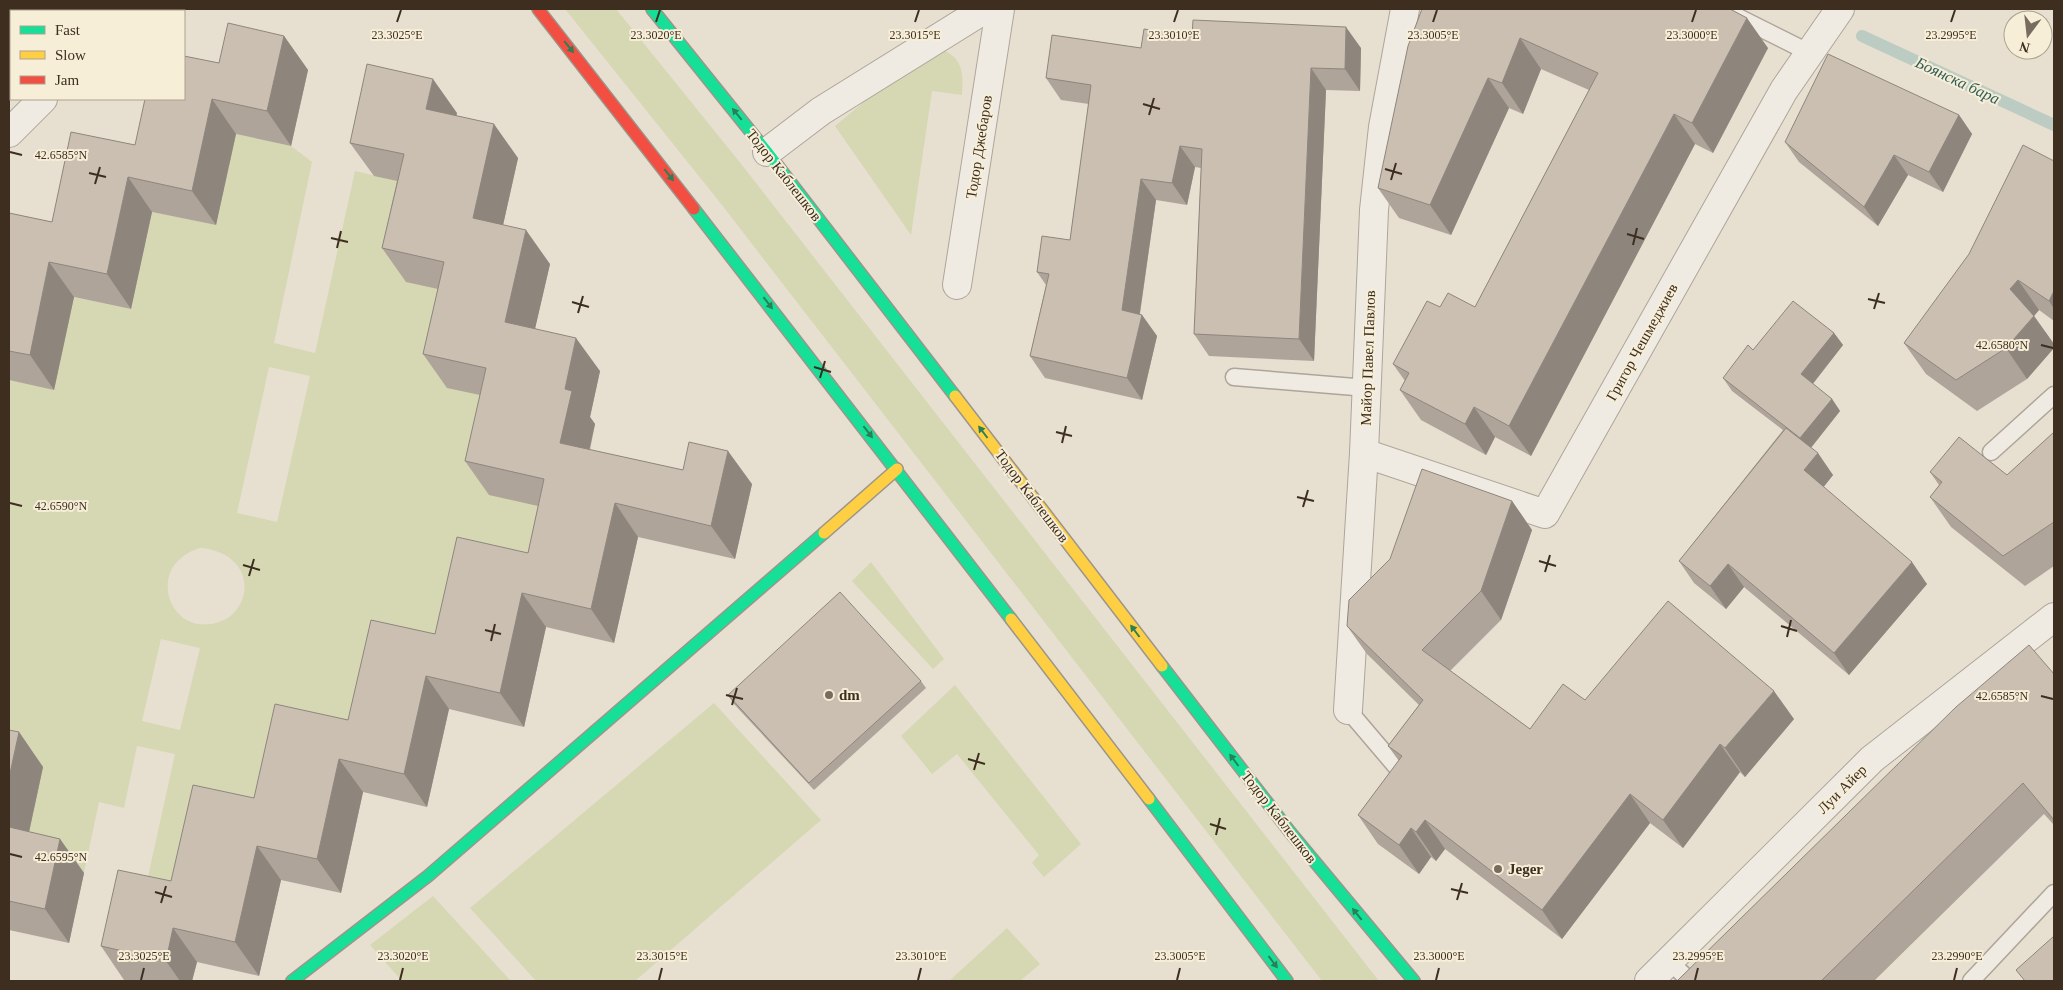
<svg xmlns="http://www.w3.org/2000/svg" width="2063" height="990" font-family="Georgia,serif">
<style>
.green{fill:#d6d7b3;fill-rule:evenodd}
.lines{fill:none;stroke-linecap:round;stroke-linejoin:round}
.stream{stroke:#bcccc2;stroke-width:12}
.lane-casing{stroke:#ada599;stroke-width:19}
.street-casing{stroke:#ada599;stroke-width:30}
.fast-casing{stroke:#9c958a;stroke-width:14}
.slow-casing{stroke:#9c958a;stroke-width:14}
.jam-casing{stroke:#9c958a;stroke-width:14}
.lane{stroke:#efebe3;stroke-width:16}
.street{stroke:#efebe3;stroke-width:28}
.fast{stroke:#16e098;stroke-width:11}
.slow{stroke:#ffcf43;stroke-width:11}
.jam{stroke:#f24e42;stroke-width:11}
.wall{fill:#afa499}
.shaded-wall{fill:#8e867d}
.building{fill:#cbbfb2;stroke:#8e867d}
.oneway{fill:#2b7e56}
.ticks{fill:none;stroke:#3d2e20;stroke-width:2}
.poi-dot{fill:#786c5e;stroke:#f7eed8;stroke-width:2}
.labels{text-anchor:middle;stroke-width:4;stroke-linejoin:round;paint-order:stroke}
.street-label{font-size:15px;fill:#3d2e20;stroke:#f7eed8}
.poi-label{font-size:15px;font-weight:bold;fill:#3d2e20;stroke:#f7eed8;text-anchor:start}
.water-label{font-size:16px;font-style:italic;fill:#2f5d5a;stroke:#f7eed8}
.ticks-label{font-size:12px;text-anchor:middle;fill:#3d2e20;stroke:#f7eed8;stroke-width:4;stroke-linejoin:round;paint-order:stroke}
</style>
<rect width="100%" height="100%" fill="#e7e0d1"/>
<g class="green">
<polygon points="565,9 616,9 738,160 1379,981 1322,981 718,200"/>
<path d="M936,47C962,56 964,70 962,95L932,91L911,235L835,126L923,53Z"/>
<path d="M236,134L291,146L312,162L274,343L315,353L355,171L427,188L510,402L568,513L372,754L194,915L142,904L175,754L137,746L124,808L99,802L84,873L23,860L9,760V380L54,389L68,296L131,309L152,212L216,225ZM269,367L310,376L277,522L237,513ZM200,548C226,549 251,568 243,597C240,607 233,616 224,620C171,644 141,566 200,548ZM161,639L200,648L180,730L142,721Z"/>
<polygon points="871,562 944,659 933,669 852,581"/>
<polygon points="955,685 1081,844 1044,877 1032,863 1039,855 957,754 932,774 901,736"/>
<polygon points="714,703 821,820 635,981 536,981 470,908"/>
<polygon points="433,896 511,981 402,981 370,945"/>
<polygon points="1007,928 1040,964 1020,981 949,981"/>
</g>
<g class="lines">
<polyline class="stream" points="1862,36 2054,125"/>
<defs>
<g id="lane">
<polyline points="1722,9 1810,53"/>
<polyline points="1234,377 1367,388"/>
<polyline points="1991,452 2054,395"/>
<polyline points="1348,710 1399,770"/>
<polyline points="1669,961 1690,981"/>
<polyline points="1971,981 2054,893"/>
</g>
<g id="street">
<polyline points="140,11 143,9"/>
<polyline points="9,133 43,99"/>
<polyline points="767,152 821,111 985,9"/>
<polyline points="957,285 1000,9"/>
<polyline points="1364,453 1545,514 1784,90 1840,9"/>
<polyline points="1348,710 1364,453 1374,210 1383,127 1405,9"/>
<polyline points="1649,981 1872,759 2054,617"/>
</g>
<g id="fast">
<polyline points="652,9 767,152 955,396"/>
<polyline points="694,209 1011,619"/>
<polyline points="1162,666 1290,832 1414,981"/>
<polyline points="1149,799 1287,981"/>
<polyline points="292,981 428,876 824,533"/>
</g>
<g id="slow">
<polyline points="955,396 1162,666"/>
<polyline points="824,533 897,469"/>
<polyline points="1011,619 1149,799"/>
</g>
<polyline id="jam" points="538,9 694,209"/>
</defs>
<use href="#lane" class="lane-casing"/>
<use href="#street" class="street-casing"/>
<use href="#fast" class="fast-casing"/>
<use href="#slow" class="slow-casing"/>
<use href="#jam" class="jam-casing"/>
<use href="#lane" class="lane"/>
<use href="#street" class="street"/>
<use href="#fast" class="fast"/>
<use href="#slow" class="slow"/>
<use href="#jam" class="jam"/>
</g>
<g class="wall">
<polygon points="1422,9 1768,48 1713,153 1695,144 1531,456 1495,437 1486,455 1421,420 1400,390 1405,381 1393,364 1440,307 1475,307 1589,90 1541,69 1523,114 1509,108 1451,235 1399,218 1378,188"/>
<polygon points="284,36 308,70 291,146 236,134 216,225 152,212 131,309 74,297 54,390 9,380 9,213 52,222 135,145 219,63"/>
<polygon points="1141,48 1361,48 1360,91 1326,90 1314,361 1209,356 1194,334 1201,168 1195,167 1187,205 1156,200 1140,314 1142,315 1157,336 1142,400 1045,378 1030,356 1046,285 1037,272 1070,240 1089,104 1061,100 1046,78"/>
<polygon points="457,113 456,116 518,158 503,225 550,264 535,328 600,371 590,417 595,424 590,450 683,470 752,484 735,559 638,537 614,643 546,627 524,727 449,709 427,807 363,792 341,893 281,880 259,976 197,962 192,981 132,981 124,980 101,946 171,881 254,798 348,720 435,634 528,553 538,506 489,495 465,461 480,395 447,388 423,354 438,289 406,282 382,248 397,181 374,176 350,143"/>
<polygon points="1959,115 1972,134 1943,192 1908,175 1878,226 1799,162 1785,142"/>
<polygon points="2054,161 2054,321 2039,310 2034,316 2054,344 2054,348 2027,379 1977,411 1926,374 1904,343"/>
<polygon points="1834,333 1843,345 1813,384 1832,399 1840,411 1811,448 1833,475 1823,487 1927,584 1849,675 1744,587 1726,609 1694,583 1679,561 1783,430 1732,391 1723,378 1753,350"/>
<polygon points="2054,432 2054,566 2025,586 1951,527 1930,497 1939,485 1930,472 2007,475"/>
<polygon points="1512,501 1532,530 1501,620 1450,671 1530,729 1585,700 1794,719 1745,777 1740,772 1683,848 1650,823 1562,939 1445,849 1436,861 1431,857 1419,874 1378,844 1358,815 1399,761 1388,746 1419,705 1367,654 1347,626"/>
<polygon points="2054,674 2054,825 2044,814 1874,981 1677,981"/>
<polygon points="921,681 926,688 814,790 733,703 728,695"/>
<polygon points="9,730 19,732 43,767 29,832 60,839 84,873 69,943 9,930"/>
</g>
<g class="shaded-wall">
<polygon points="1747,18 1768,48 1713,153 1692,123"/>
<polygon points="1346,27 1361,48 1360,91 1345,69"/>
<polygon points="284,36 308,70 291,146 267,111"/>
<polygon points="1520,38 1541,69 1523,114 1502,83"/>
<polygon points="1311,68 1326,90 1314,361 1299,339"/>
<polygon points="1488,78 1509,108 1451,235 1430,205"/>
<polygon points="433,79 457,113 450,143 426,109"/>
<polygon points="212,99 236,134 216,225 192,191"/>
<polygon points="1674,114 1695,144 1531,456 1509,426"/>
<polygon points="1959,115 1972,134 1943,192 1929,172"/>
<polygon points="494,124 518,158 497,252 473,218"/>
<polygon points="1180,146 1195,167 1187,205 1172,183"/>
<polygon points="1894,155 1908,175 1878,226 1864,207"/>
<polygon points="128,177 152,212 131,309 107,274"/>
<polygon points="1141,179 1156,200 1137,332 1122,310"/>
<polygon points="526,230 550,264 529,355 505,322"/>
<polygon points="49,262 74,297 54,390 30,355"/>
<polygon points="2018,280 2039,310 2034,316 2054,344 2054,348 2027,379 2006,348 2010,289"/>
<polygon points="2054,291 2054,309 2049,301"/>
<polygon points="1142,315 1157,336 1142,400 1127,378"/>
<polygon points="1834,333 1843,345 1810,387 1801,374"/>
<polygon points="576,338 600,371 590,417 595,424 583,477 560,443 565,389"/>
<polygon points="1832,399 1840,411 1809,450 1800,438"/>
<polygon points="1474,407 1495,437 1486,455 1465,424"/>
<polygon points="728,451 752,484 735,559 711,526"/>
<polygon points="1818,453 1833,475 1819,493 1804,470"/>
<polygon points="1512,501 1532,530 1501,620 1481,591"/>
<polygon points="615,503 638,537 614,643 591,609"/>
<polygon points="1912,562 1927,584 1849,675 1834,653"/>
<polygon points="1728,564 1744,587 1726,609 1710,586"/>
<polygon points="522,593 546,627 524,727 500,693"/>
<polygon points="426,676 449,709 427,807 404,774"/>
<polygon points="1774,691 1794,719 1745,777 1725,748"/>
<polygon points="19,732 43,767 23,860 9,840 9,778"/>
<polygon points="1720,744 1740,772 1683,848 1663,820"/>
<polygon points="339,759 363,792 341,893 317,859"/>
<polygon points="1630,794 1650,823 1562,939 1542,910"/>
<polygon points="1425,820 1445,849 1436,861 1416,832"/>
<polygon points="1411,828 1431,857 1419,874 1399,845"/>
<polygon points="60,839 84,873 69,943 45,909"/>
<polygon points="257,846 281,880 259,976 235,942"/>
<polygon points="173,928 197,962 192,981 180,981 166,961"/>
</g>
<g class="building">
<polygon points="1422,9 1730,9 1747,18 1692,123 1674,114 1509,426 1474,407 1465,424 1400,390 1409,373 1393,364 1427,301 1440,307 1448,293 1475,307 1598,73 1520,38 1502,83 1488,78 1430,205 1378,188 1408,46"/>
<polygon points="1193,20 1346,27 1345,69 1311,68 1299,339 1194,334 1202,149 1180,146 1172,183 1141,179 1122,310 1142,315 1127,378 1030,356 1049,274 1037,272 1042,236 1070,240 1091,85 1046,78 1052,35 1141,48 1144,29 1192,37"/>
<polygon points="228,23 284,36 267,111 212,99 192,191 128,177 107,274 49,262 30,355 9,351 9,213 52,222 71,132 135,145 145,99 184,99 184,56 219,63"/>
<polygon points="1828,54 1959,115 1929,172 1894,155 1864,207 1785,142"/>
<polygon points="367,64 433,79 426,109 494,124 473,218 526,230 505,322 576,338 565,389 572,391 560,443 683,470 689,442 728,451 711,526 615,503 591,609 522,593 500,693 426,676 404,774 339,759 317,859 257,846 235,942 173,928 166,961 101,946 118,870 171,881 193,785 254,798 275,704 348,720 371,620 435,634 457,537 528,553 544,479 465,461 486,368 423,354 444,262 382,248 404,154 350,143"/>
<polygon points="2023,145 2054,161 2054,291 2049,301 2018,280 2010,289 2034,316 2006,348 1956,380 1904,343 1969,254"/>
<polygon points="1793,301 1834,333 1801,374 1832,399 1800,438 1723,378 1748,345 1753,350"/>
<polygon points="1786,428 1818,453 1804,470 1912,562 1834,653 1728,564 1710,586 1679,561"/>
<polygon points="2054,432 2054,522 2003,556 1930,497 1942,482 1930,472 1959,437 2007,475"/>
<polygon points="1422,469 1512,501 1481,591 1422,650 1530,729 1563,684 1585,700 1668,601 1774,691 1725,748 1720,744 1663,820 1630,794 1542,910 1425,820 1416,832 1411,828 1399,845 1358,815 1402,756 1388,746 1423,700 1347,626 1349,600 1390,559"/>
<polygon points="840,592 921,681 809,783 728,695"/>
<polygon points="2029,645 2054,674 2054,820 2023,783 1821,981 1677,981 1956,707"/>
<polygon points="9,730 19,732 9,778"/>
<polygon points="9,827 60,839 45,909 9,901"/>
<polygon points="2054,936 2054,981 2025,981 2016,970"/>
</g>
<defs><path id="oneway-solid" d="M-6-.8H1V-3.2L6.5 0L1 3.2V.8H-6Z" transform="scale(1.25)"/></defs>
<g class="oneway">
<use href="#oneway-solid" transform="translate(569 47) rotate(51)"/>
<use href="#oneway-solid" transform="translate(737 114) rotate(-129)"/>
<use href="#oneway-solid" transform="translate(669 175) rotate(52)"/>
<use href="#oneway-solid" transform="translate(768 303) rotate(52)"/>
<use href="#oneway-solid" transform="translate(868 432) rotate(52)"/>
<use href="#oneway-solid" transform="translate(983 432) rotate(-127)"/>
<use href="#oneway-solid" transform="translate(1135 631) rotate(-127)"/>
<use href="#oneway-solid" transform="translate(1234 760) rotate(-127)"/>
<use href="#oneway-solid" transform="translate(1357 914) rotate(-129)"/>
<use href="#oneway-solid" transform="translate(1273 962) rotate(53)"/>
</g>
<path class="ticks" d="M397,22L401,10M656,22L660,10M915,22L919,10M1174,22L1178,10M1433,22L1437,10M1692,22L1696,10M1951,22L1955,10M1143,104L1160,109M1149,115L1154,98M10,152L22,155M1385,169L1402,174M89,173L106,177M1391,180L1396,163M95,184L100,167M1627,234L1644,239M331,238L348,242M1633,245L1637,228M337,248L341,231M1868,299L1885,303M572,302L589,307M1874,309L1879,293M578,313L583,296M2041,345L2053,348M814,367L831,372M820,378L825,361M1056,432L1072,436M1062,443L1066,426M1297,497L1314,501M10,503L22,506M1303,507L1308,490M1539,561L1556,566M243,565L260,570M1545,572L1550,555M249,576L254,559M1781,626L1797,631M485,630L501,634M1787,637L1791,620M491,641L495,624M726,695L743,699M2041,696L2053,699M732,705L737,688M968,759L985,764M974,770L979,753M1210,824L1226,829M1216,835L1220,818M10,854L22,857M1451,889L1468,893M155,892L172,897M1457,900L1462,883M161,903L166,886M141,980L144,968M400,980L403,968M659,980L662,968M918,980L921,968M1177,980L1180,968M1436,980L1439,968M1695,980L1698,968M1954,980L1957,968"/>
<g class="poi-dot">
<circle cx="829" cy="695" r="5"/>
<circle cx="1498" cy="869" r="5"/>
</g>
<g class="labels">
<g class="street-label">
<text transform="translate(979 147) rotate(-81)" y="5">Тодор Джебаров</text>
<text transform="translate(784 175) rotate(52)" y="5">Тодор Каблешков</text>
<text transform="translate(1642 342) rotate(-61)" y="5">Григор Чешмеджиев</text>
<text transform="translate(1368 358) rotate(-88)" y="5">Майор Павел Павлов</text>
<text transform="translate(1032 496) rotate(53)" y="5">Тодор Каблешков</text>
<text transform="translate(1842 789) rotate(-45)" y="5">Луи Айер</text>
<text transform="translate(1279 817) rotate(52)" y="5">Тодор Каблешков</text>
</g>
<g class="poi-label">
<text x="839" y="700">dm</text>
<text x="1508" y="874">Jeger</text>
</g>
<g class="water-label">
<text transform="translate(1958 80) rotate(25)" y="6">Боянска бара</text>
</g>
</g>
<g class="ticks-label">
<text x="397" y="39">23.3025°E</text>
<text x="656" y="39">23.3020°E</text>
<text x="915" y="39">23.3015°E</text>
<text x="1174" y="39">23.3010°E</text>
<text x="1433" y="39">23.3005°E</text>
<text x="1692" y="39">23.3000°E</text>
<text x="1951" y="39">23.2995°E</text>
<text x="61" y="159">42.6585°N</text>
<text x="2002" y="349">42.6580°N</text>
<text x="61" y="510">42.6590°N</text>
<text x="2002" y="700">42.6585°N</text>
<text x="61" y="861">42.6595°N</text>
<text x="144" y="960">23.3025°E</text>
<text x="403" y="960">23.3020°E</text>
<text x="662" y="960">23.3015°E</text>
<text x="921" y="960">23.3010°E</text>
<text x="1180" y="960">23.3005°E</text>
<text x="1439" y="960">23.3000°E</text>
<text x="1698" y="960">23.2995°E</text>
<text x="1957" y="960">23.2990°E</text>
</g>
<rect width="2063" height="990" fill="none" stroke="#3d2e20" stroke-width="20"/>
<rect x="10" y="10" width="175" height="90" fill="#f7eed8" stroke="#ada18e"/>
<rect x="20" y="26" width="25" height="8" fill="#16e098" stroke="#ada18e"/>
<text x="55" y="35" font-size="15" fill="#3d2e20">Fast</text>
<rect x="20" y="51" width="25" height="8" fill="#ffcf43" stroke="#ada18e"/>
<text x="55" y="60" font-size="15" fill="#3d2e20">Slow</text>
<rect x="20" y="76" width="25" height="8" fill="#f24e42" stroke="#ada18e"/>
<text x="55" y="85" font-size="15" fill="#3d2e20">Jam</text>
<g transform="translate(2028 35) rotate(195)"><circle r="24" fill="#f7eed8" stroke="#ada18e"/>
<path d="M0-4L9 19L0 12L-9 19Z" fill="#786c5e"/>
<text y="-8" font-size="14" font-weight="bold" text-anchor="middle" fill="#3d2e20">N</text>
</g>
</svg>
